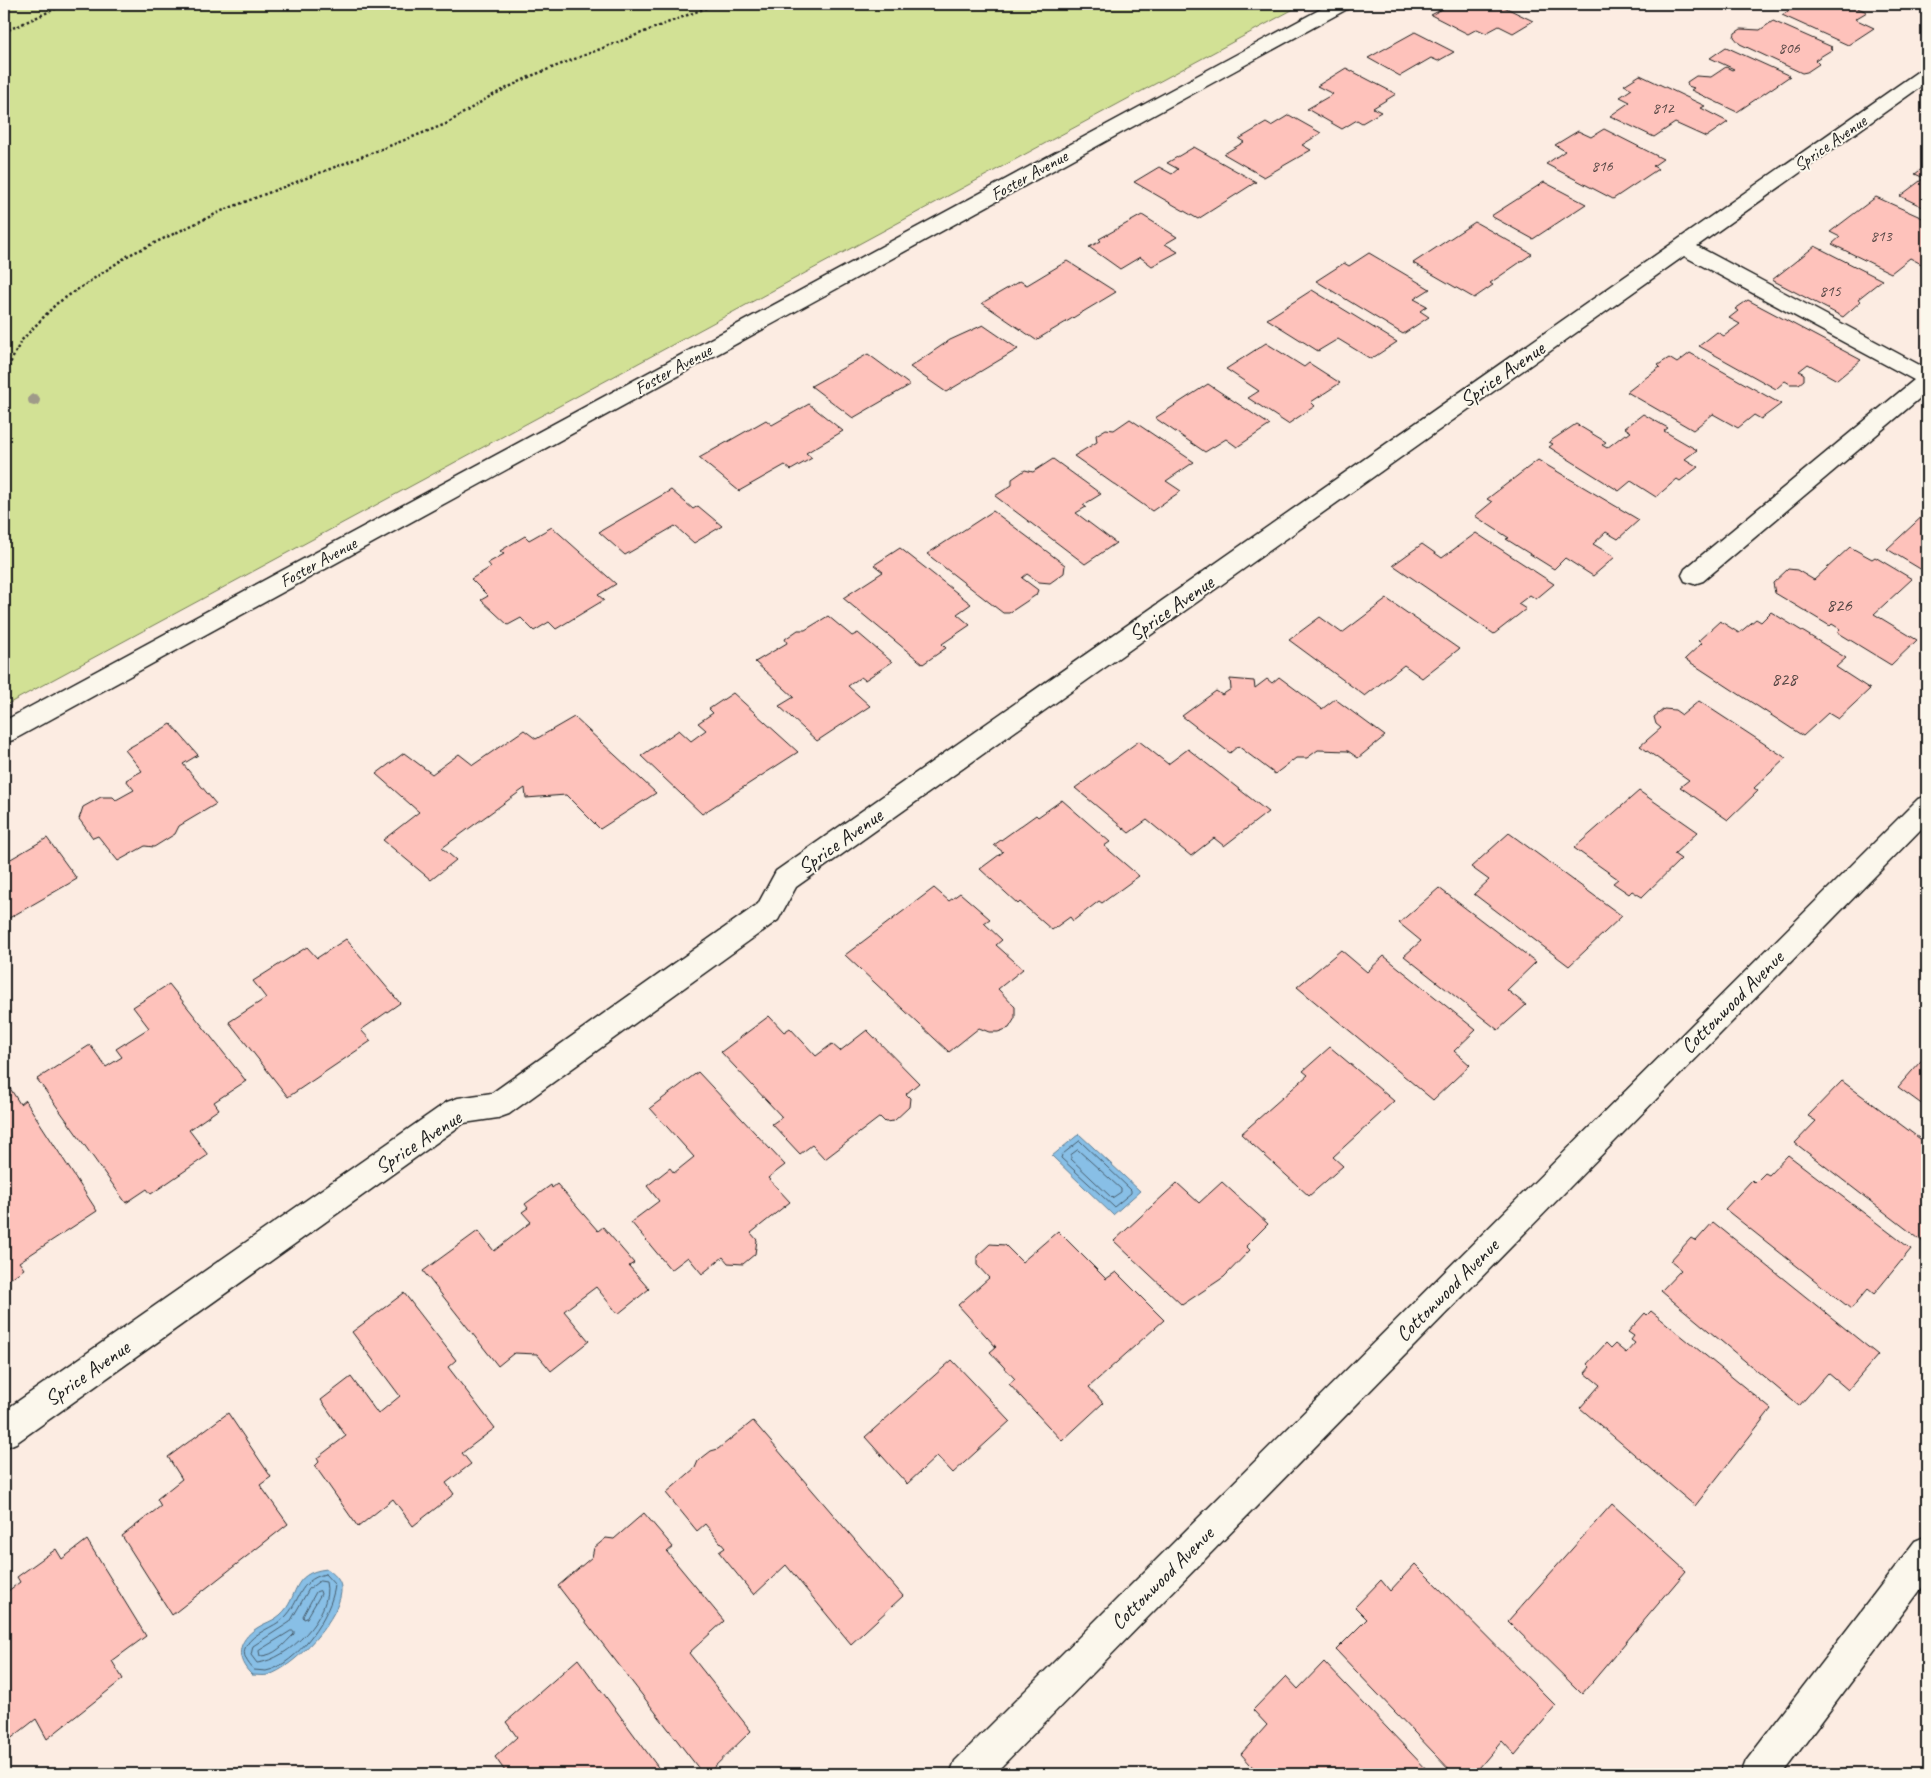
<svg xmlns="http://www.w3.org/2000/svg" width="1931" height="1778" font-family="Caveat,sans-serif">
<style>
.green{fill:#d2e195;stroke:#777e58}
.water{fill:#88bfe6;stroke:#5d7e95}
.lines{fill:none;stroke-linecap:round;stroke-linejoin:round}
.shore{stroke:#475d6d;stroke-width:1}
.building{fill:#fec2bb;stroke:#1c1c1c}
.minor-casing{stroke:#1c1c1c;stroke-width:3}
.path{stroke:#1c1c1c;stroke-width:2.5;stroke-dasharray:2.5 2.5;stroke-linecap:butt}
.minor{fill:#fbf7ec;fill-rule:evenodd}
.tree{fill:#9f9a89}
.labels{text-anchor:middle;stroke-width:4;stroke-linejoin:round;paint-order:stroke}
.far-number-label{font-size:16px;fill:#544644}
.far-street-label{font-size:18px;fill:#1c1c1c;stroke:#fbf7ec}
.number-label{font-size:19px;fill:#544644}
.street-label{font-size:21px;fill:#1c1c1c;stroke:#fbf7ec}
</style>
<rect width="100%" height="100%" fill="#fcece2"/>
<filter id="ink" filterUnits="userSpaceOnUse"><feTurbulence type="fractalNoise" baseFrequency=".02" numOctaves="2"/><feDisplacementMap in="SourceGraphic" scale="10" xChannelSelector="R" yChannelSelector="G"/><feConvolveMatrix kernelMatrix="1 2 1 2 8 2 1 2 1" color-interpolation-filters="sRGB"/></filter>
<g filter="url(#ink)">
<polygon class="green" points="4,4 1303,4 4,706"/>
<g class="water">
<polygon points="1079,1134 1140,1191 1113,1215 1052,1156"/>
<path d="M327,1569C333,1573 340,1579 341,1587C344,1615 294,1668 268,1675C263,1676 257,1675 252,1675C235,1659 237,1641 257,1628C264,1623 274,1621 280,1615C300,1598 289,1573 327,1569Z"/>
</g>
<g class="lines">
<g class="shore">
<polygon points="1080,1141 1131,1190 1131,1193 1114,1207 1061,1158 1062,1155"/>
<polygon points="1078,1150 1121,1189 1121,1192 1112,1198 1071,1159 1071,1155"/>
<path d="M325,1574L335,1585C332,1615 297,1665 266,1671C262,1671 258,1670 254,1670C248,1663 241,1655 246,1646C254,1632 273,1628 284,1618C301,1602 297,1581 325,1574Z"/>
<path d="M320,1581L326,1582C334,1615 288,1660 257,1663L251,1655L253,1646L290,1622L309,1589Z"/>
<polygon points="320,1591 321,1594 307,1618 304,1619 303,1616 316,1592"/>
<path d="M291,1631H294V1634C284,1644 275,1656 260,1656L259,1651Z"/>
</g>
</g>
<g class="building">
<polygon points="1452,4 1498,4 1533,21 1513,33 1499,26 1486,33 1477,29 1468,34 1431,15"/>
<polygon points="1791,4 1848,4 1867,12 1855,19 1874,28 1848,45 1782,15 1793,8"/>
<polygon points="1773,21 1832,47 1830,48 1833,49 1815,60 1819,64 1807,72 1802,73 1740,44 1734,37 1735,33 1741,29 1760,30"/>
<polygon points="1415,32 1454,52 1438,61 1431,58 1400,76 1368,58"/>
<polygon points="1726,47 1790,76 1737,112 1691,90 1694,88 1688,86 1687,82 1696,76 1711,77 1726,67 1732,70 1734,69 1710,58"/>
<polygon points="1346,68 1396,94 1373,108 1381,112 1362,123 1357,120 1342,129 1307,109 1333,94 1317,86"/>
<polygon points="1640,75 1705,106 1701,108 1728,122 1706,137 1675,123 1654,137 1610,116 1630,102 1620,97 1632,89 1624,85"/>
<polygon points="1289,115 1321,133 1302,145 1311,150 1264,177 1224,154 1244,142 1239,139 1266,123 1271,126"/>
<polygon points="1604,129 1663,159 1653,166 1658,169 1613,199 1546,164 1565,151 1555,145 1578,131 1591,137"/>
<polygon points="1194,147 1256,182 1198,219 1134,182 1159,167 1172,174 1178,169 1167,163"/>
<polygon points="1927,165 1927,209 1900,196 1924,178 1915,174"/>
<polygon points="1544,182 1586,204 1533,239 1491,216"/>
<polygon points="1876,197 1927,220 1927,267 1910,258 1891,273 1832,244 1840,237 1830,232"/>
<polygon points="1142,215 1177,237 1165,244 1178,252 1152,266 1140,257 1120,269 1089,247 1101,241 1099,239"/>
<polygon points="1475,222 1532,254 1490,283 1493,285 1474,298 1413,263"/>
<polygon points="1815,246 1882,280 1858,299 1861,301 1843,317 1772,280"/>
<polygon points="1369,253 1430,289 1414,299 1427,306 1420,311 1429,317 1403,334 1316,281 1344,263 1349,266"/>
<polygon points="1067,261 1116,292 1036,340 982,303 1020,281 1027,285"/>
<polygon points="1312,290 1397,342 1371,359 1338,339 1318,351 1267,319"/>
<polygon points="1748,300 1861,360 1837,380 1808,364 1799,371 1804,374 1804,380 1799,384 1790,384 1785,381 1776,389 1699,346 1717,332 1724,336 1740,324 1729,318 1738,311 1735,309"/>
<polygon points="983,325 1018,349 946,392 910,367 950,340"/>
<polygon points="1266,343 1304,367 1309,363 1340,383 1311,402 1315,406 1288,424 1248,398 1259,391 1226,369"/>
<polygon points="1690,353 1781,404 1761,419 1754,415 1738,428 1713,414 1693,430 1627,392 1660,367 1658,365 1669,358 1677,363"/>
<polygon points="868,354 910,385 853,418 811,386"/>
<polygon points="1208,384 1270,425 1237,447 1226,439 1205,452 1155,418"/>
<polygon points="809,404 843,431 806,453 812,458 791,470 785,465 739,491 699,458 766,420 772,425"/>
<polygon points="1643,414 1668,428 1664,431 1697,450 1685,459 1698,467 1680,481 1677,479 1656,497 1631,481 1619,491 1549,447 1553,444 1549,442 1576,424 1606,442 1602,445 1607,448 1625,434 1627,435 1631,432 1625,428"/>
<polygon points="1130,419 1194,462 1166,481 1181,491 1152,511 1074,456 1097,442 1096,435 1106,429 1114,430"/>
<polygon points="1053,459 1101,494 1083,505 1086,507 1076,513 1116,543 1085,564 995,496 1012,485 1012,479 1025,470 1033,472"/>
<polygon points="1538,460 1639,520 1618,539 1606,532 1593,544 1615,557 1593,576 1565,558 1554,569 1506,539 1509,538 1475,516 1492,502 1487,499"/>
<polygon points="671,490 693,509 698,506 722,526 694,543 675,526 625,555 599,532"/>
<polygon points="993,511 1065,565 1064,573 1050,583 1039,582 1027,574 1022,578 1038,590 1036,595 1009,613 1003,613 927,554"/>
<polygon points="1927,512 1927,573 1887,549"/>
<polygon points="552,527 616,584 598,595 604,600 556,629 549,622 534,631 521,618 508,625 481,600 488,596 471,579 491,567 488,563 504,554 500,551 525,536 529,540"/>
<polygon points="1476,533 1554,584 1536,599 1530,595 1518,604 1526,609 1494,634 1393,565 1422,544 1442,558"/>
<polygon points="1850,547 1872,559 1875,557 1912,579 1874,614 1917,640 1891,665 1837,632 1840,629 1832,624 1830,626 1775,593 1773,583 1788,569 1797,570 1814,580"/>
<polygon points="900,548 971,604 957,614 970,625 942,644 946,648 923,664 843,598 883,572 874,565"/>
<polygon points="1387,599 1459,649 1422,678 1404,665 1365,696 1289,640 1320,617 1342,633"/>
<polygon points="1771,612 1846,658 1836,667 1870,689 1838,719 1828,713 1803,736 1685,659 1702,643 1698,641 1720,621 1739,633 1756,619 1761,622"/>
<polygon points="828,616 852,636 858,633 892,662 865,680 861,677 848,686 870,706 817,741 779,706 794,697 755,662 787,643 785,639 798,630 805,630"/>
<polygon points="1279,677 1322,709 1335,699 1385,736 1358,758 1348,751 1318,750 1307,758 1296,758 1275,774 1238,746 1230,753 1182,716 1216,691 1222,695 1231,689 1230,679 1254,681 1255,688 1267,679 1272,683"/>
<polygon points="733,693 798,752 702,814 641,756 679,730 691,741 706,730 698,723 713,713 709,709"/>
<polygon points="1699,701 1786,758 1754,788 1758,791 1728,820 1680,787 1689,780 1640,746 1661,728 1656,724 1654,717 1664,709 1675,710 1682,715"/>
<polygon points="574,717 656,793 600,829 566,795 526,798 525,788 442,848 456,860 431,880 383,840 419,812 376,774 404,753 432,774 459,754 473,765 524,730 536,739"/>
<polygon points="171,724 198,755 183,764 216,804 179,826 175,834 154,847 145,846 118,861 98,836 93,838 79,819 83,807 101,797 113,797 116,800 134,790 126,780 142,771 125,750"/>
<polygon points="1139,741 1168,764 1188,749 1268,812 1224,846 1214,838 1191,856 1147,820 1129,833 1075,788"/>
<polygon points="1639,791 1698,832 1674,854 1681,859 1642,897 1632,891 1629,894 1613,883 1618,879 1574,848"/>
<polygon points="1062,800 1110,842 1104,846 1139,876 1102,903 1099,901 1073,921 1070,917 1052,930 1020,902 1018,904 980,869 1003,852 994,845 1036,815 1038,817"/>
<polygon points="1509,833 1622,916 1569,966 1474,894 1489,880 1471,867"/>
<polygon points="47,838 77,879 4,921 4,853 9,860"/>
<polygon points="934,888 949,901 960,893 990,919 984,923 1002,940 996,945 1023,969 998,989 1015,1007 1015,1018 1009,1028 998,1032 989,1032 979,1028 949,1052 845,955"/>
<polygon points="1439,888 1536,962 1507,990 1526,1005 1498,1030 1404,956 1421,941 1399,923"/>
<polygon points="346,939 400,1003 361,1030 371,1041 288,1097 229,1022 266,998 253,981 307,947 317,958"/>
<polygon points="1341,950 1367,972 1384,956 1476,1030 1454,1051 1470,1065 1433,1100 1297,987"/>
<polygon points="169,984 246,1081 214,1102 219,1109 189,1130 208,1155 151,1194 147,1189 126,1203 37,1079 90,1045 106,1067 122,1057 116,1049 149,1028 133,1007"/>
<polygon points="769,1016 784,1032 790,1028 816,1056 832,1044 840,1051 867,1030 919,1083 906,1094 910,1098 909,1107 894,1121 885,1122 880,1117 825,1159 812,1145 800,1154 772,1124 782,1117 721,1052"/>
<polygon points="1330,1047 1394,1101 1333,1157 1343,1166 1309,1196 1241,1134 1308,1075 1303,1071"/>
<polygon points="1927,1054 1927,1108 1898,1087"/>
<polygon points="698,1072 785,1165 768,1178 790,1202 751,1233 757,1240 755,1254 743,1264 728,1263 723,1257 702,1274 688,1257 671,1270 631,1222 659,1201 647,1186 670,1168 674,1173 694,1157 650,1108"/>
<polygon points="1842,1081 1927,1144 1927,1245 1795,1143 1816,1121 1808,1116"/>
<polygon points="8,1085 20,1104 25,1100 97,1211 19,1262 24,1269 4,1283 4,1088"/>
<polygon points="1788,1155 1911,1249 1874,1294 1868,1289 1851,1309 1725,1209 1752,1180 1755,1183 1765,1173 1769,1175"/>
<polygon points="1222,1182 1268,1224 1246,1246 1250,1250 1224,1277 1182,1305 1114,1241 1177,1183 1199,1203"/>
<polygon points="557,1184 598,1231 603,1227 634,1263 629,1266 649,1289 618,1314 596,1287 564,1311 589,1341 551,1371 537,1354 514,1353 498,1366 423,1271 478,1231 494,1251 531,1222 522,1212 528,1208 525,1204 551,1185 552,1188"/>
<polygon points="1713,1222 1878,1355 1848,1390 1828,1373 1799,1406 1661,1291 1681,1270 1670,1261 1691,1238 1696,1241"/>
<polygon points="1058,1231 1106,1279 1116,1272 1164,1320 1089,1387 1103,1403 1062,1441 1009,1384 1015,1379 990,1352 996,1347 958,1305 989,1278 977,1265 977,1256 990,1244 1005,1245 1022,1262"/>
<polygon points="404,1293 456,1360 448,1367 495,1428 462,1453 471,1464 446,1483 454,1494 413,1526 393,1499 358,1527 315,1466 319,1462 317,1458 346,1436 321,1400 351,1377 378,1414 400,1396 352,1332"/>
<polygon points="1651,1311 1771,1409 1695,1506 1580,1408 1600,1385 1585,1373 1590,1367 1587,1364 1606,1343 1611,1348 1615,1344 1626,1353 1635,1343 1631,1340 1634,1336 1628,1332 1645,1313 1647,1315"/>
<polygon points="952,1360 1010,1421 953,1473 937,1456 907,1484 865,1437"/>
<polygon points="228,1413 271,1477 260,1485 288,1524 172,1615 122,1536 161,1506 157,1499 182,1479 168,1457"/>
<polygon points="753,1421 903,1596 851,1644 786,1565 754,1595 719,1552 725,1548 705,1524 697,1531 666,1493 695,1468 698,1461 711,1451 718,1449"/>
<polygon points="1612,1504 1686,1571 1582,1694 1508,1621"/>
<polygon points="644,1513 673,1547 667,1552 724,1621 689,1653 751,1731 707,1774 703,1774 558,1586 592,1557 594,1548 606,1538 614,1539"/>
<polygon points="87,1540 146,1636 112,1661 123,1679 47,1739 36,1719 4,1744 4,1594 20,1582 17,1577 56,1549 62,1559"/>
<polygon points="1415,1564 1556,1706 1515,1755 1502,1741 1474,1774 1454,1774 1336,1650 1367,1619 1355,1607 1381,1580 1390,1591"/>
<polygon points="578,1659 663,1774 507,1774 495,1757 517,1737 506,1722"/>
<polygon points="1324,1662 1431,1774 1259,1774 1241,1754 1267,1725 1253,1710 1286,1676 1298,1689"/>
</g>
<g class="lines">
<defs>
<g id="minor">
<polygon points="1330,4 1352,4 1349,8 13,740 4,743 4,721"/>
<polygon points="1927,68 1927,82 1697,246 1927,369 1927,392 1703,581 1694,584 1685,581 1682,575 1685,569 1914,380 1684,256 796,887 778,920 509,1114 498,1118 464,1123 16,1443 4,1448 4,1411 447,1102 458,1098 492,1093 758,904 776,871 1920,70"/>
<polygon points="1927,796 1927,823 994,1774 950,1774 955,1761 1918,799"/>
<polygon points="1927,1536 1927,1581 1782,1774 1741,1774 1746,1761 1915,1541"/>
</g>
</defs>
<use href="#minor" class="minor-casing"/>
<g class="path">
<polyline points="4,32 66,4"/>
<polyline points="4,376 21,341 56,304 129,255 224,210 446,124 489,97 531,76 716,4"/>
</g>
<use href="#minor" class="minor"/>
</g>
<circle class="tree" cx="34" cy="400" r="6"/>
</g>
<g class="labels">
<g class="far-number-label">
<text x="1789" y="53">806</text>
<text x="1663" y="113">812</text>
<text x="1602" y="171">816</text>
<text x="1881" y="241">813</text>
<text x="1830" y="296">815</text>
</g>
<g class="far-street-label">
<text transform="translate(1830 143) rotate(-35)" y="6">Sprice Avenue</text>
<text transform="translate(1029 175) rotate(-29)" y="6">Foster Avenue</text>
<text transform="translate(673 369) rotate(-29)" y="6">Foster Avenue</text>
<text transform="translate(318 562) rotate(-29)" y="6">Foster Avenue</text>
</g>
<g class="number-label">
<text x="1839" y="611">826</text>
<text x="1784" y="685">828</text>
</g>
<g class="street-label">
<text transform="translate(1502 374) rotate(-35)" y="7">Sprice Avenue</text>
<text transform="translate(1171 608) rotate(-35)" y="7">Sprice Avenue</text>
<text transform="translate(840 841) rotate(-35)" y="7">Sprice Avenue</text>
<text transform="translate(1732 1002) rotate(-45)" y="7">Cottonwood Avenue</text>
<text transform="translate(418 1142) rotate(-33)" y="7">Sprice Avenue</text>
<text transform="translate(1447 1290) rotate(-45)" y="7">Cottonwood Avenue</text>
<text transform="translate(87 1373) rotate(-35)" y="7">Sprice Avenue</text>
<text transform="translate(1162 1578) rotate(-45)" y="7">Cottonwood Avenue</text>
</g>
</g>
<rect width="1931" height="1778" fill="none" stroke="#fbf7ec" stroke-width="20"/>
<rect x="10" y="10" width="1911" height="1758" fill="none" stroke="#1c1c1c" stroke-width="2" filter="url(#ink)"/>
</svg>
